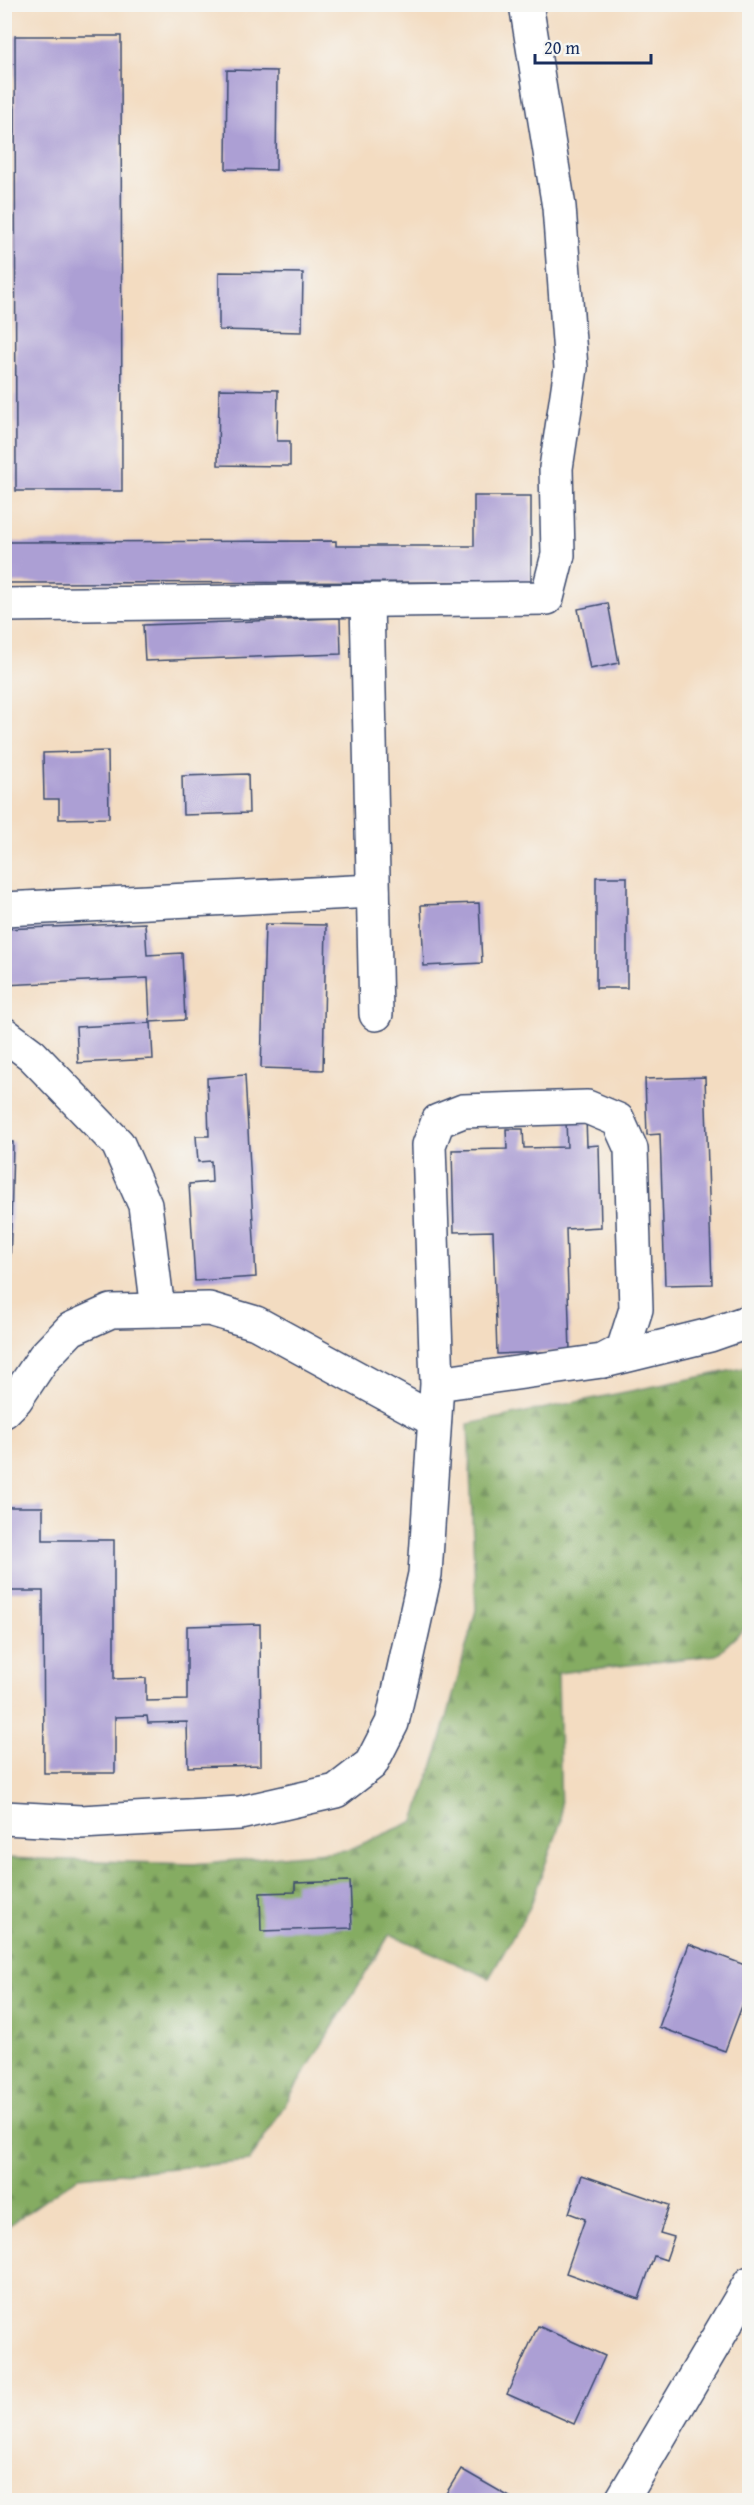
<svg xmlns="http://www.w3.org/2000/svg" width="754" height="2505" font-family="'Gentium Book Plus',serif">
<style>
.forest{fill:url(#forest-firs);stroke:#506e60;stroke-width:1.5}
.building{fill:#ac9fd4}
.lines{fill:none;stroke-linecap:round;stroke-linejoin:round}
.minor-casing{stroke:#3b496d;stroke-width:36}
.minor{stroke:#fff;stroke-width:33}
</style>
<defs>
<pattern id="forest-firs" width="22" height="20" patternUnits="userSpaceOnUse" patternTransform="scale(1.5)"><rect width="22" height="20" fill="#85ac62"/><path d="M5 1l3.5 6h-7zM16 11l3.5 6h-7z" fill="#6c8c54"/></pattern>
</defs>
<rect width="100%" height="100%" fill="#f6f6f2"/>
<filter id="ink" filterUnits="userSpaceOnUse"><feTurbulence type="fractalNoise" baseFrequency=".0167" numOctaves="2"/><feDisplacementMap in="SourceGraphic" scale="12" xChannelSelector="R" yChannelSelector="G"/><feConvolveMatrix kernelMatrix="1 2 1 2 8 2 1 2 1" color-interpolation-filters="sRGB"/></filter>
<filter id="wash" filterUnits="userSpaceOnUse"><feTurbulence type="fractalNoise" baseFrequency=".008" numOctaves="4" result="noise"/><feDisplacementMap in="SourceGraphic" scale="24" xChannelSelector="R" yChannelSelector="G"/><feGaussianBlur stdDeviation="1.35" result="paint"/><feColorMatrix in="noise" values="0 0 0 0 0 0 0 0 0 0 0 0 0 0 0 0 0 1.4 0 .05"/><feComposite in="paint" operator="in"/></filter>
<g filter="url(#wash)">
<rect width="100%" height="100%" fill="#f3dcc1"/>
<polygon class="forest" points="749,1367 749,1624 716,1655 558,1673 561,1821 530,1907 489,1978 390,1934 250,2161 78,2177 5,2228 4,1858 193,1864 348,1850 414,1821 440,1744 476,1610 468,1424"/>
<g id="blocks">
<g class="building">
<polygon points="15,36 121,36 122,491 16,491"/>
<polygon points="227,70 277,71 276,170 226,169"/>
<polygon points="219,272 303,273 302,332 219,330"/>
<polygon points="219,389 278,390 277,441 290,441 290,466 218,465"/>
<polygon points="474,496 531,496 531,582 4,583 4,542 336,541 336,546 474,546"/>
<polygon points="608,603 619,663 590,669 578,609"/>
<polygon points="340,618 341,654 145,661 143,625"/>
<polygon points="108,751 109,818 59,819 59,799 44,799 43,753"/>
<polygon points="248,774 249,813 183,815 182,776"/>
<rect x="596" y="877" width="31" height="111"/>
<polygon points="479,903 482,963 424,966 421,905"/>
<polygon points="145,923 147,955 182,953 185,1020 150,1022 148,978 4,985 4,929"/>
<polygon points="265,924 326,925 323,1070 261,1068"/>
<polygon points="151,1023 153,1059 78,1063 76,1027"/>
<polygon points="245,1075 256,1277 195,1281 189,1184 212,1182 211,1161 198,1162 196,1136 209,1136 207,1078"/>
<polygon points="705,1077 712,1284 665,1285 660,1134 647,1135 645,1079"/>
<polygon points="586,1119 587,1146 599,1145 601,1227 566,1229 570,1351 497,1354 493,1231 454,1232 452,1150 507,1149 506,1129 523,1129 524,1148 567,1147 566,1120"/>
<polygon points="4,1142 13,1142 10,1271 4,1271"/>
<polygon points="5,1507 43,1507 43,1540 114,1540 114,1679 146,1678 146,1701 187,1700 187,1626 260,1624 261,1765 188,1767 187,1722 148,1723 147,1716 115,1717 115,1773 44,1773 43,1591 5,1591"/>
<polygon points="350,1881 352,1928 261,1931 260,1893 295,1892 295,1883"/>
<polygon points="689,1944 750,1967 750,1985 725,2051 659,2027"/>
<polygon points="582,2175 669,2205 660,2233 674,2237 666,2260 654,2256 639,2299 566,2273 585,2219 569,2213"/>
<polygon points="538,2326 605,2356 574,2424 507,2394"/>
<polygon points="461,2469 515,2500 442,2500"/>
</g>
</g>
</g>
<g filter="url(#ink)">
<use href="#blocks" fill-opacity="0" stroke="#3b496d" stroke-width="1.5"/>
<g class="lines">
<defs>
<g id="minor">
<polyline points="367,601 376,1014"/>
<polyline points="4,605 547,598 558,555 556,468 571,368 559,207 526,4"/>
<polyline points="4,909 373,891"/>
<polyline points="4,1034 32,1055 118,1144 145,1205 158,1310"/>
<polyline points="604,1361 710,1335 750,1321"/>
<polyline points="4,1411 16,1399 44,1357 71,1329 111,1311 209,1309 256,1323 434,1420"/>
<polyline points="4,1818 81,1822 240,1813 336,1791 371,1764 392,1723 425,1574 437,1384 429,1145 438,1121 463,1111 587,1107 618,1120 631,1149 636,1309 623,1350 602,1361 437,1384"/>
<polyline points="622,2500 750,2283"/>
</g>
</defs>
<use href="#minor" class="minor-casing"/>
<use href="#minor" class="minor"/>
</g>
</g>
<rect width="754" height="2505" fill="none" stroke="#f6f6f2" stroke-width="24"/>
<path d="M535 54v9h116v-9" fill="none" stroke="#1b2f5e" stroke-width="3"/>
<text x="544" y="54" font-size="18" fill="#1b2f5e" stroke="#f6f6f2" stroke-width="4.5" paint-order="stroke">20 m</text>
</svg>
